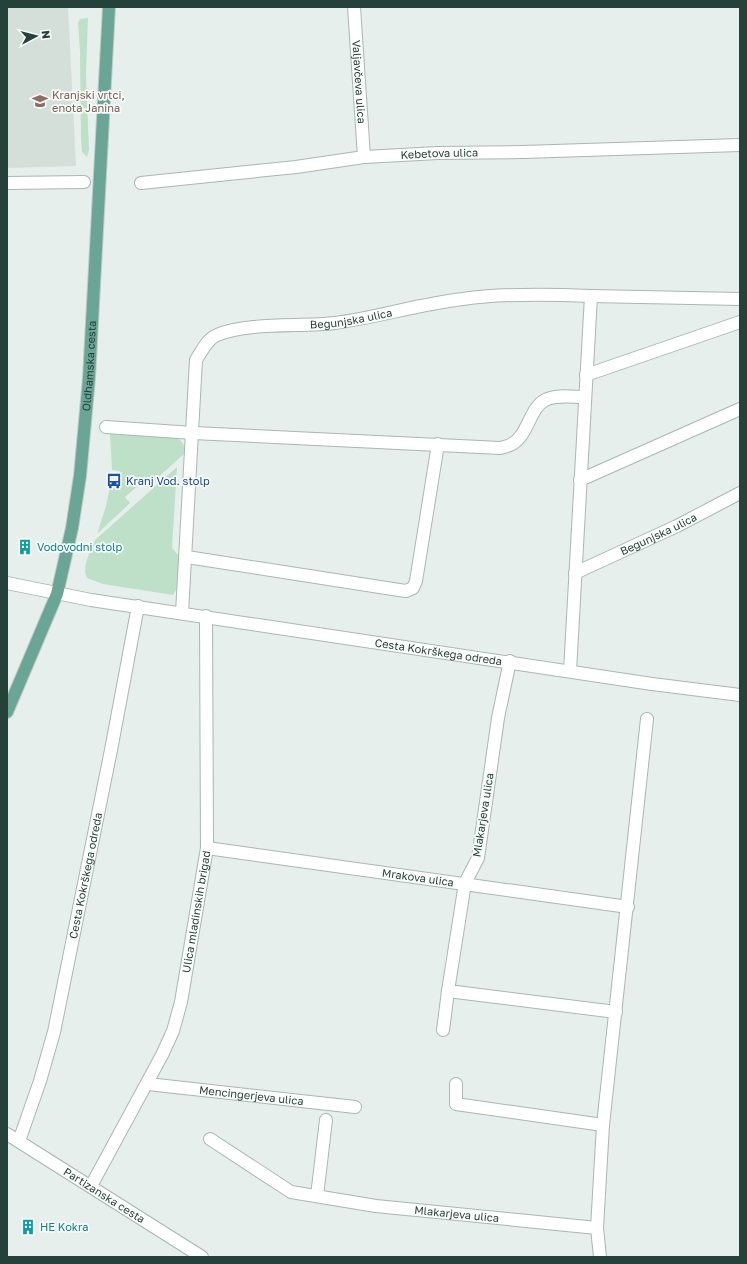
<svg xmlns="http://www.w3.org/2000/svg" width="747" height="1264" font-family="'Golos Text',sans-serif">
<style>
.built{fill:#d4dfda}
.green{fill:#bfe0c8}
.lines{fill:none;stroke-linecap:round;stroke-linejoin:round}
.pedestrian-casing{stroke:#a8b8b2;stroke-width:14}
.minor-casing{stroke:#a8b8b2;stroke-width:14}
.primary-casing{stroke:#c2cac8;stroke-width:14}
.pedestrian{stroke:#fff;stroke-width:12}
.minor{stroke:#fff;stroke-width:12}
.primary{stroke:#6aa596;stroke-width:12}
.labels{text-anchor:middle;stroke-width:3.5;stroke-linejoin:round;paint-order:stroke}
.street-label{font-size:11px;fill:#24423a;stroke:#f7fbf9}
.education-label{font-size:11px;fill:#785e54;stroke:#f7fbf9;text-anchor:start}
.transit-label{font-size:11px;fill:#164399;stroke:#f7fbf9;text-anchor:start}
.culture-label{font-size:11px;fill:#0d838f;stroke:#f7fbf9;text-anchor:start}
</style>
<rect width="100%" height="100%" fill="#e6efeb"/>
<polygon class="built" points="7,7 68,7 76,166 7,168"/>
<g class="green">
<polygon points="88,18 86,74 89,150 87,157 82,152 81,139 80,51 78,23 80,19"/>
<path d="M110,434L175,437C182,440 185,445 185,453L153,482L148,477L125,497L130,503L97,534L106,506L110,487L117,488L120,471L112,470Z"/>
<path d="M177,467L172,548L180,557C179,570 181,585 173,595L103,584L87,578C81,568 91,550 95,540Z"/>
</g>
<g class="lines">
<defs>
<polyline id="pedestrian" points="106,427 193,433"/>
<g id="minor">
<path id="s1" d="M354,7L364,157"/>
<polyline points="7,183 84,182"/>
<path id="s2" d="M141,183L296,167L364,157L438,153L523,152L740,145"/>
<polyline points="591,296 740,299"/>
<polyline points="586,375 740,322"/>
<path d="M193,433L500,448C504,447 509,446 512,444C529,434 529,409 545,400C556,394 573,397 585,397"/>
<polyline points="580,480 740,409"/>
<polyline points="187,557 399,590 406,591 413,588 416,581 438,444"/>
<path id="s3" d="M575,573L677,526L740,493"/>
<path id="s4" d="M7,583L91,600L652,684L740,695"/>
<path id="s5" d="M182,613L196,360C202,351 207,339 217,335C248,322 301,327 335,323C378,317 420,304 463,299C505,293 549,294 591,296L570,671"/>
<polyline points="510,661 498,718 478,858 465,883 448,991 616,1012"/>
<path id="s6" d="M207,848L628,907"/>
<polyline points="443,1030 448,991"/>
<path id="s7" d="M148,1084L355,1107"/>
<polyline points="456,1084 456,1104 603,1125"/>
<path id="s8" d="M7,1134L202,1257"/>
<path id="s9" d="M210,1139L291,1192L376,1206L597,1228L600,1257"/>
<path id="s10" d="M19,1141L40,1081L54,1032L111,750L138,606"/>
<path id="s11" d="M91,1186L162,1055L173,1031L181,1002L207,848L206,616"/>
<polyline points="317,1196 326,1120"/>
<polyline points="597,1228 603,1125 647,719"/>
</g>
<g id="primary">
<path id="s12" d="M7,712L57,594L72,528L80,476L89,378L109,7"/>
</g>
</defs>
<use href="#pedestrian" class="pedestrian-casing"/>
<use href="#minor" class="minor-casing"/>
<use href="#primary" class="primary-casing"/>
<use href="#pedestrian" class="pedestrian"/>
<use href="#minor" class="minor"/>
<use href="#primary" class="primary"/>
</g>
<defs>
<symbol id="school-bare" viewBox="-9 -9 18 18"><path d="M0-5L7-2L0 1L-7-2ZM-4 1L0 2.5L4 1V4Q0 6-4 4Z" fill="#8d6e63" stroke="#f7fbf9" stroke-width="2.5" paint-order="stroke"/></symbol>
<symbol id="bus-bare" viewBox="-9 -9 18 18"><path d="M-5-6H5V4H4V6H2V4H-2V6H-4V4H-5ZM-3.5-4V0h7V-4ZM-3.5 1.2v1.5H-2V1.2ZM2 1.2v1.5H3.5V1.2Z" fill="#1a4fb4" stroke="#f7fbf9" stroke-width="2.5" paint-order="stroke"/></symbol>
<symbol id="building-bare" viewBox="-9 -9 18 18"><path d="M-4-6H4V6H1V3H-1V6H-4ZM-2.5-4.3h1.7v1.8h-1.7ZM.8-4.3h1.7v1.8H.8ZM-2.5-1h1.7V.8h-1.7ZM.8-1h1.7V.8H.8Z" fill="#0f9aa8" stroke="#f7fbf9" stroke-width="2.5" paint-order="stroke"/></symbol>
</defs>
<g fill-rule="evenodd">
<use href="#school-bare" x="29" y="90" width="22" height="22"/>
<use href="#bus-bare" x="103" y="470" width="22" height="22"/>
<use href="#building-bare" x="14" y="536" width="22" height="22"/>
<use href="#building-bare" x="17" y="1216" width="22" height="22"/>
</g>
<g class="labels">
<g class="street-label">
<text dy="4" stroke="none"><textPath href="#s1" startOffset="75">Valjavčeva ulica</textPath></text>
<text dy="4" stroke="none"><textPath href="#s2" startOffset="300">Kebetova ulica</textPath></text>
<text dy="4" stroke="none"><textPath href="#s5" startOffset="422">Begunjska ulica</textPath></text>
<text dy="4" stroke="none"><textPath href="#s12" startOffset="359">Oldhamska cesta</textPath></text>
<text dy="4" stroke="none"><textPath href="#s3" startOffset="92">Begunjska ulica</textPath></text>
<text dy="4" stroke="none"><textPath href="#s4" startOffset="437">Cesta Kokrškega odreda</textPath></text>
<text transform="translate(483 815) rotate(-81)" y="4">Mlakarjeva ulica</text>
<text dy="4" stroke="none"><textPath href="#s10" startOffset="274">Cesta Kokrškega odreda</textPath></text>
<text dy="4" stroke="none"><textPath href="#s6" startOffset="213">Mrakova ulica</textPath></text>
<text dy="4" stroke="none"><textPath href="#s11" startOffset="297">Ulica mladinskih brigad</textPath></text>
<text dy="4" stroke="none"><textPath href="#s7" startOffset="104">Mencingerjeva ulica</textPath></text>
<text dy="4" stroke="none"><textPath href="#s8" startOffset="115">Partizanska cesta</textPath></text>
<text dy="4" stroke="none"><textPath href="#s9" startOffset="264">Mlakarjeva ulica</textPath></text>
</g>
<g class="education-label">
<text x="52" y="99">Kranjski vrtci,<tspan x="52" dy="13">enota Janina</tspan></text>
</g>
<g class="transit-label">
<text x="126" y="485">Kranj Vod. stolp</text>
</g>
<g class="culture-label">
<text x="37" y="551">Vodovodni stolp</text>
<text x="40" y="1231">HE Kokra</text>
</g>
</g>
<rect width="747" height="1264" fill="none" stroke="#24423a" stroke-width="16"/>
<g transform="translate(36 36) rotate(83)" stroke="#f7fbf9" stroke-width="3" paint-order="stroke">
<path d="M0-3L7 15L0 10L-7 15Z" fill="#24423a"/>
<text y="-6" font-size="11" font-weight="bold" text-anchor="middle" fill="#24423a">N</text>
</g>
</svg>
